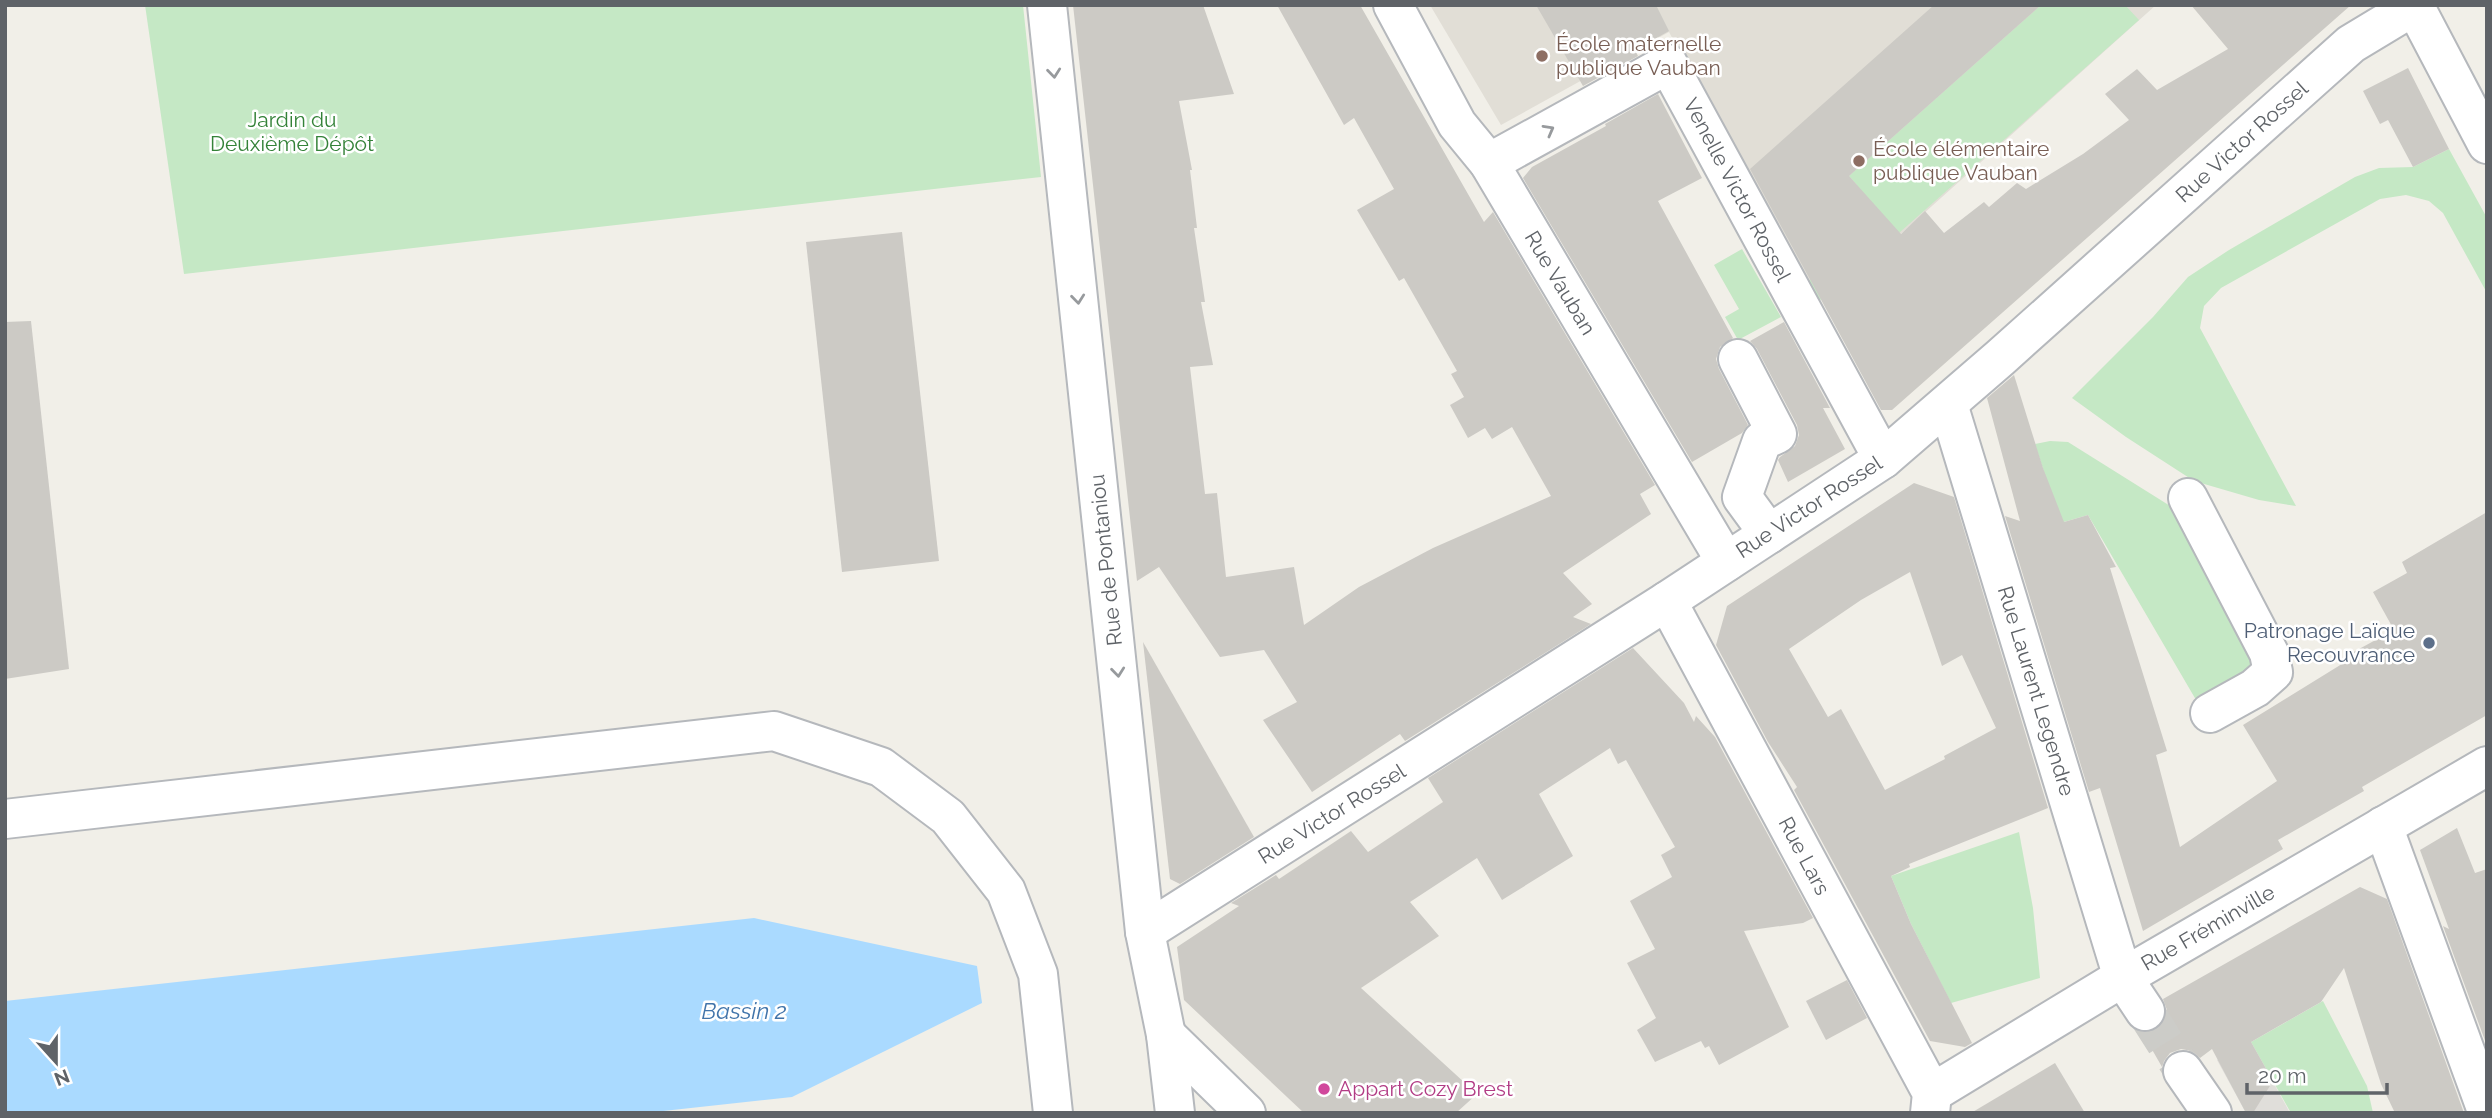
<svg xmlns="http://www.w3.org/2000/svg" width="2492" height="1118" font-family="Raleway,sans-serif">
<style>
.industrial{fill:#e0deda}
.education{fill:#e1ded6}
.green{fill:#c5e8c5}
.water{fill:#aadaff}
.building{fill:#cccac5;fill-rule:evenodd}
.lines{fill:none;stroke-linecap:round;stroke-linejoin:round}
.minor-tunnel{stroke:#ccccc8;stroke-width:38;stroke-dasharray:38 19;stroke-linecap:butt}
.minor-casing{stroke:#b5b8bc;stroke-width:42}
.minor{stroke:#fff;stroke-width:38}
.oneway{stroke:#979a9d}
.education-dot{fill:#8d6e63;stroke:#fff;stroke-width:2.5}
.service-dot{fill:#5c6f8a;stroke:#fff;stroke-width:2.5}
.hotel-dot{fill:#d1479c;stroke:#fff;stroke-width:2.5}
.labels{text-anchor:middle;stroke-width:5;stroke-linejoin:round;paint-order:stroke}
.education-label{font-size:21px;fill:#785e54;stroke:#fff;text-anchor:start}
.park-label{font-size:21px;fill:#348238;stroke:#fff}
.street-label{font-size:21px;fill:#5f6368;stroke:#fff}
.service-label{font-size:21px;fill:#4e5e75;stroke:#fff;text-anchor:end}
.hotel-label{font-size:21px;fill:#b23c85;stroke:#fff;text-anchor:start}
.water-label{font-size:23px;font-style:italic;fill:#4174aa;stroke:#fff}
</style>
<rect width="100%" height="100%" fill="#f1efe8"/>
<polygon class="industrial" points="2251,1042 2290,1113 2246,1113 2217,1060"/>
<polygon class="education" points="1430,5 2156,5 1903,232 1815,304 1669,32 1501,125"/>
<g class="green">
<polygon points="145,5 1023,5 1041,177 184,274"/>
<polygon points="2041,5 2125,5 2139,20 1864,264 1815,304 1805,284 1856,239 1834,206 1857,185 1849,176"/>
<polygon points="2449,149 2487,218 2487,293 2443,213 2429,201 2406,195 2380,199 2221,288 2204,306 2200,328 2296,506 2259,500 2194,481 2126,437 2072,398 2153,317 2188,277 2229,250 2355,177 2379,168 2413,167"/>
<polygon points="1742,249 1781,317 1738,340 1725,317 1739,309 1714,265"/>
<polygon points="2050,441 2068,442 2175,509 2256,662 2245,680 2199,705 2088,515 2043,528 2044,472 2035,444"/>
<polygon points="2019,832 2033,908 2040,978 1951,1003 1911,924 1891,876"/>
<polygon points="2323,1001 2367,1086 2373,1113 2291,1113 2251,1042"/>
</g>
<polygon class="water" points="754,918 977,966 982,1003 792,1097 645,1113 5,1113 5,1001"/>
<g class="building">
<polygon points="1073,5 1203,5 1234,94 1179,101 1192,170 1190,170 1197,228 1194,228 1205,302 1201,302 1213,365 1190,367 1205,494 1217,493 1226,577 1294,567 1304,625 1359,587 1433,548 1551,496 1512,427 1492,439 1485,428 1468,438 1450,405 1464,397 1451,374 1457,371 1404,278 1399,281 1357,210 1394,189 1354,118 1344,125 1277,5 1360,5 1484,222 1493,212 1655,485 1640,494 1651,514 1563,573 1592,604 1573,617 1591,624 1405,741 1400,734 1312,792 1263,720 1297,702 1264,650 1220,657 1159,567 1137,581"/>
<polygon points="1536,5 1656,5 1669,31 1635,50 1638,56 1583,86"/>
<polygon points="1934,5 2041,5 1849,176 1901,234 1925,211 1944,233 1984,202 1989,207 2017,183 2026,189 2083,154 2129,120 2105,94 2137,69 2157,90 2228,49 2191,5 2351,5 1892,410 1881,410 1750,169"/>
<polygon points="2408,68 2449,149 2413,167 2388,120 2380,124 2363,91"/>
<polygon points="1658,94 1702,178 1658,201 1733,338 1720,347 1716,359 1719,369 1748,425 1742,433 1692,462 1523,178 1532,167 1606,126 1605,124"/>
<polygon points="902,232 939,561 842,572 806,242"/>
<polygon points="31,321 69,669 5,679 5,322"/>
<polygon points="1784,322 1830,408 1823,408 1845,449 1788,482 1778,460 1780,457 1795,446 1799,435 1797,425 1757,349 1750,341"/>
<polygon points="2014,375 2043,468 2064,522 2088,515 2116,567 2110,568 2167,751 2156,755 2180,847 2277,781 2243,725 2350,659 2348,655 2394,630 2373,592 2407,573 2402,562 2487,512 2487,715 2362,787 2364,791 2278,840 2283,849 2143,931 2100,788 2089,792 2005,516 2020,521 1987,398"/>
<path d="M1914,483L1954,497L2048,808L1909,864L1910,867L1891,876L1911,924L1972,1043L1965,1047L1930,1041L1794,790L1797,787L1768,742L1716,645L1727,606ZM1910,572L1942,666L1962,655L1996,728L1944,756L1945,759L1885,790L1841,709L1828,717L1789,649L1861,600Z"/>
<polygon points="1143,642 1254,837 1180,884 1170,879"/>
<polygon points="1633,648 1684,703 1694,722 1696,716 1715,737 1813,918 1803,923 1744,931 1789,1027 1719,1065 1709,1046 1705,1048 1701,1041 1655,1062 1637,1030 1656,1018 1627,963 1655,949 1630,901 1672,877 1661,855 1675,847 1626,760 1618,764 1610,748 1539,794 1573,856 1502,900 1477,858 1410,902 1439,936 1361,988 1477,1094 1456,1113 1304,1113 1184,1000 1177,947 1239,906 1231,903 1276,875 1279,879 1351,831 1368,852 1443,802 1428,778"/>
<polygon points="2457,828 2475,873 2487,869 2487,1046 2443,926 2449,929 2420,850"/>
<polygon points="2360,887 2387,899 2464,1113 2395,1113 2381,1084 2344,968 2321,1002 2251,1042 2273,1081 2253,1113 2246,1113 2212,1049 2200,1058 2192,1051 2181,1049 2170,1053 2164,1061 2162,1067 2142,1032 2157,1030 2164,1021 2167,1010 2163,999"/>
<polygon points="1847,980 1867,1018 1826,1040 1806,1001"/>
<polygon points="2055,1063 2085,1113 1971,1113"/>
</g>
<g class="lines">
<polyline class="minor-tunnel" points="2145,1011 2183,1071"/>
<defs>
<g id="minor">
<polyline points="1047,5 1145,932 1166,1035 1175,1113"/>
<polyline points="1393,5 1457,124 1489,163 1726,562"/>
<polyline points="2414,5 2487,144"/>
<polyline points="1489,163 1668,64 1883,459"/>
<polyline points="1738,359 1777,434 1762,441 1742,497 1769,534"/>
<polyline points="1948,404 2123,978 2145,1011"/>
<polyline points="2188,498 2269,653 2273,672 2255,688 2210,713"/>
<polyline points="1667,601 1932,1093 1930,1113"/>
<polyline points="5,819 774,731 881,767 948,817 1006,891 1038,974 1053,1113"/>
<polyline points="2383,826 2487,1111"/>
<polyline points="1145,932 1667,601 1883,459 2000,358 2351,44 2414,6"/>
<polyline points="1166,1035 1246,1113"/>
<polyline points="2183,1071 2212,1113"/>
<polyline points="1932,1093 2110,985 2487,766"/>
</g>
</defs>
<use href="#minor" class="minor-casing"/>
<use href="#minor" class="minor"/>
</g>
<defs><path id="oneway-chevron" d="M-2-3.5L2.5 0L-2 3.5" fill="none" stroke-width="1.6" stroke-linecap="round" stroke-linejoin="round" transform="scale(1.75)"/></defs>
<g class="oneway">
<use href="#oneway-chevron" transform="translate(1054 73) rotate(84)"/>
<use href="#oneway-chevron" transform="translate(1549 130) rotate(-29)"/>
<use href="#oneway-chevron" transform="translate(1078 299) rotate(84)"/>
<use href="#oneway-chevron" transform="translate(1118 672) rotate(84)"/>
</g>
<g class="education-dot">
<circle cx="1542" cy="56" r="7"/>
<circle cx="1859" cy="161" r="7"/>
</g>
<circle class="service-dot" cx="2429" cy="643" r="7"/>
<circle class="hotel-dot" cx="1324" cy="1089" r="7"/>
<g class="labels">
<g class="education-label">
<text x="1556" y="51">École maternelle<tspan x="1556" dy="24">publique Vauban</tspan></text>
<text x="1873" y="156">École élémentaire<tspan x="1873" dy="24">publique Vauban</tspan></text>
</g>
<g class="park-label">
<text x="292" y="127">Jardin du<tspan x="292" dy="24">Deuxième Dépôt</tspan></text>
</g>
<g class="street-label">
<text transform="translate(2242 142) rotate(-42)" y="7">Rue Victor Rossel</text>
<text transform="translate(1737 190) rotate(62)" y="7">Venelle Victor Rossel</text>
<text transform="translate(1560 283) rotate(59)" y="7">Rue Vauban</text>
<text transform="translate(1809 507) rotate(-33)" y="7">Rue Victor Rossel</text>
<text transform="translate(1106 560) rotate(-96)" y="7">Rue de Pontaniou</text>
<text transform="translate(2036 691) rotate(73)" y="7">Rue Laurent Legendre</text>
<text transform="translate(1332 814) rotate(-32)" y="7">Rue Victor Rossel</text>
<text transform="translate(1804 856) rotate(62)" y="7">Rue Lars</text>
<text transform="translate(2208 928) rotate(-30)" y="7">Rue Fréminville</text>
</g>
<g class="service-label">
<text x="2415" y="638">Patronage Laïque<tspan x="2415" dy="24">Recouvrance</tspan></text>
</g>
<g class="hotel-label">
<text x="1338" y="1096">Appart Cozy Brest</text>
</g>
<g class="water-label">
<text x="744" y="1019">Bassin 2</text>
</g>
</g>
<rect width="2492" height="1118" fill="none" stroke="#5f6368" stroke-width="14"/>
<g transform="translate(56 1062) rotate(159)" stroke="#ffffff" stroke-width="5" paint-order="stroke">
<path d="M0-5L12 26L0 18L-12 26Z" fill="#5f6368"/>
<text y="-10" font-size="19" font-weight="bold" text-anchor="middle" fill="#5f6368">N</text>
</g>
<path d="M2247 1083v10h140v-10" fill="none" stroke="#5f6368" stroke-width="3.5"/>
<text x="2258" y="1083" font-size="21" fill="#5f6368" stroke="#ffffff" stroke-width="5" paint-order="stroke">20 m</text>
</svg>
